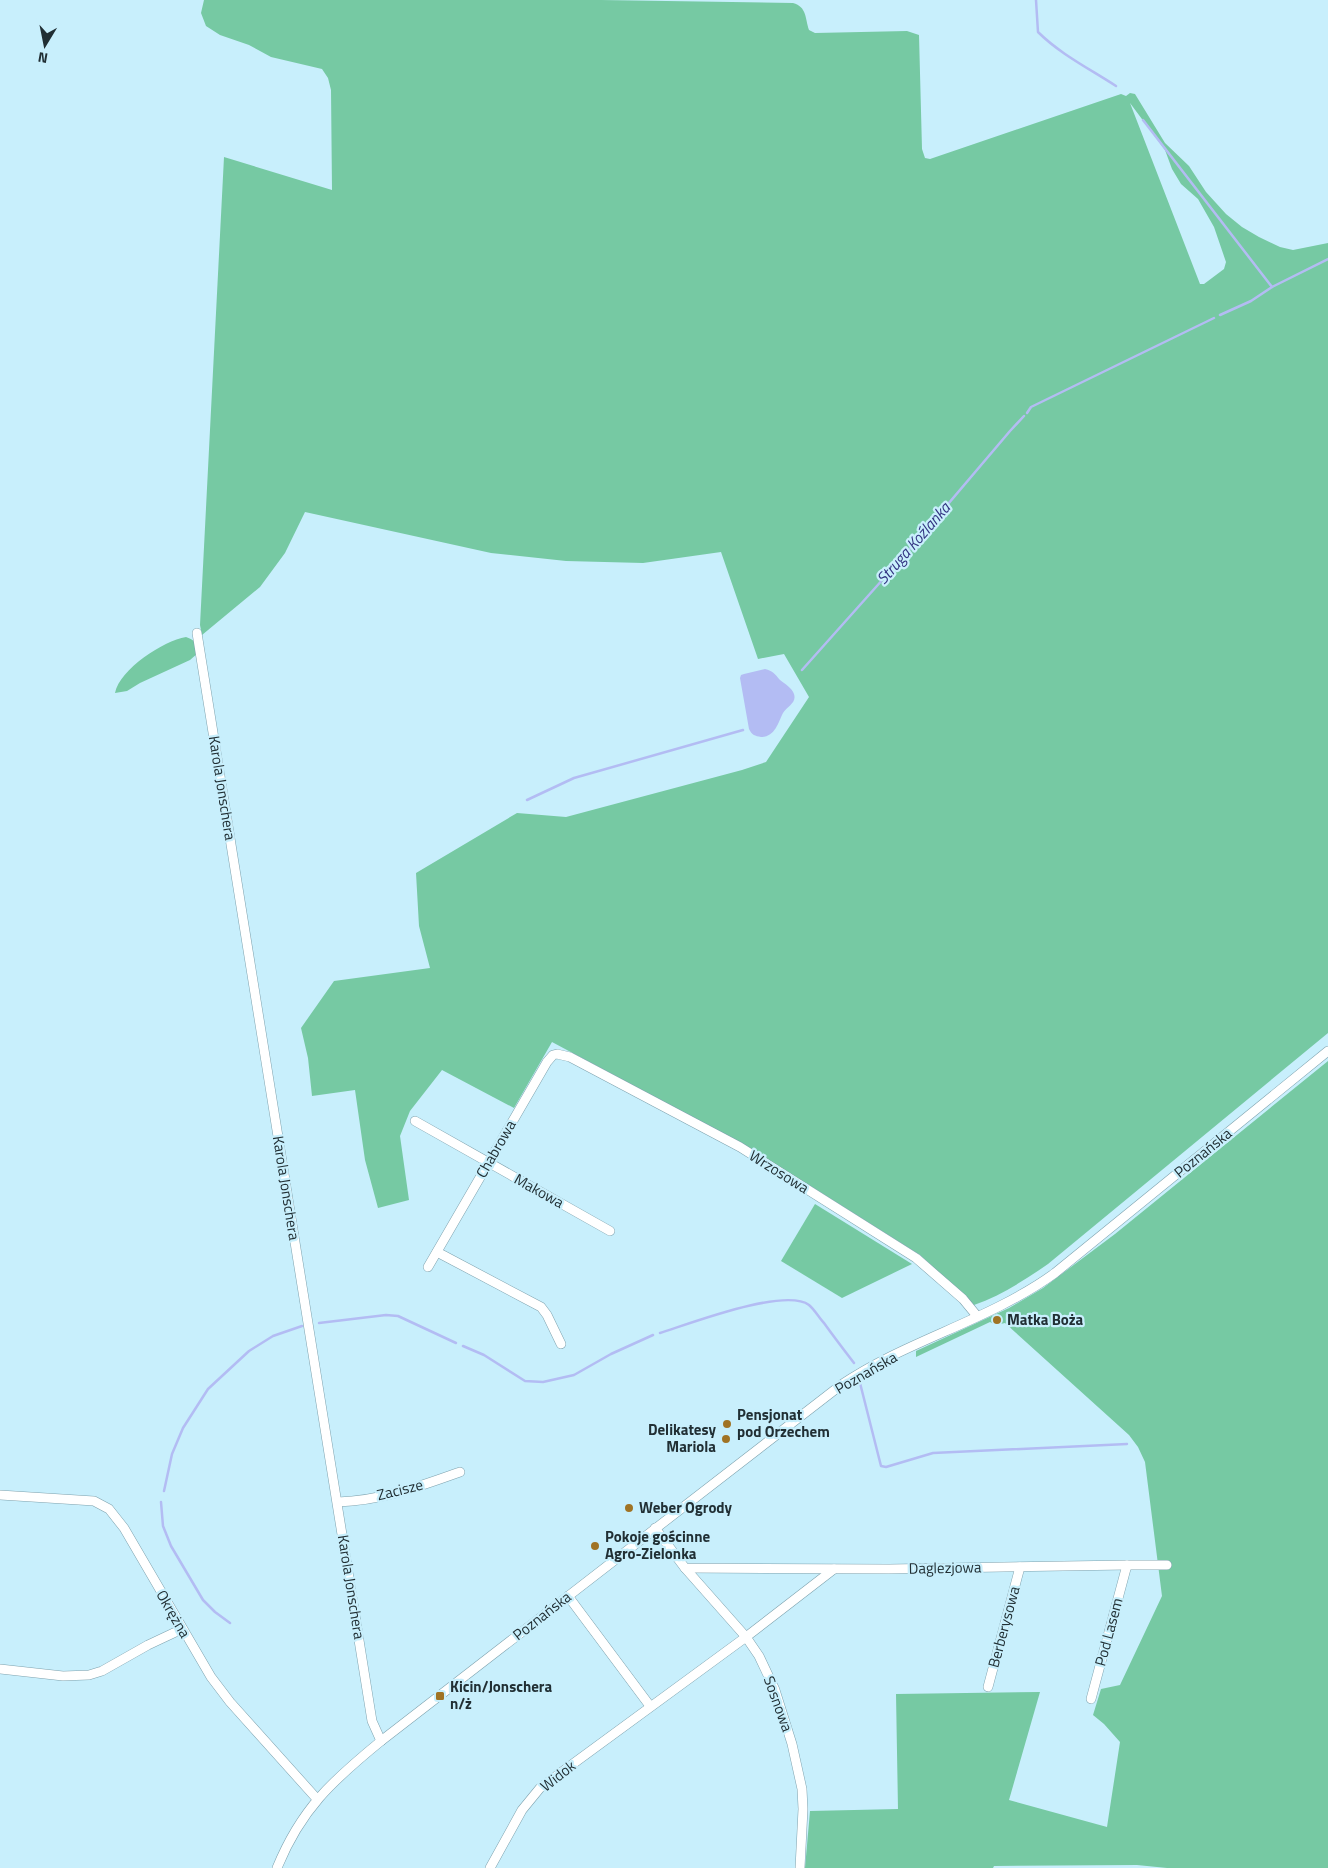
<svg xmlns="http://www.w3.org/2000/svg" width="1328" height="1868" font-family="'Titillium Web',sans-serif">
<style>
.green{fill:#76c9a3;fill-rule:evenodd}
.water{fill:#b3bcf3}
.lines{fill:none;stroke-linecap:round;stroke-linejoin:round}
.stream{stroke:#b3bcf3;stroke-width:2.5}
.minor-casing{stroke:#7ea2ae;stroke-width:10}
.minor{stroke:#fff;stroke-width:9}
.poi-dot{fill:#a07324;stroke:#c8effc;stroke-width:2}
.labels{text-anchor:middle;stroke-width:4.5;stroke-linejoin:round;paint-order:stroke}
.street-label{font-size:15px;fill:#212f34;stroke:#c8effc}
.poi-label{font-size:15px;font-weight:bold;fill:#212f34;stroke:#c8effc;text-anchor:start}
.water-label{font-size:16px;font-style:italic;fill:#323381;stroke:#c8effc}
</style>
<rect width="100%" height="100%" fill="#c8effc"/>
<g class="green">
<path d="M204,0H601L793,3C807,7 805,18 809,30L815,33L907,31L919,35L922,149L925,158L930,159L1121,94L1126,96L1130,93L1135,94L1165,143L1189,166L1206,192L1226,214L1242,227L1259,237L1280,247L1293,250L1328,243V1033L1048,1264C1025,1280 1000,1296 974,1305L920,1255L820,1192L743,1144L552,1042L514,1108L442,1070L410,1111L400,1136L409,1200L378,1208L365,1160L355,1090L312,1096L308,1058L301,1028L334,981L430,968L419,926L416,873L517,813L566,817L742,770L766,762L809,697L784,654L758,659L721,552L643,563L566,561L491,553L305,512L285,553L260,587L202,635L200,625L224,157L332,190L331,90L328,78L322,69L271,57L249,45L220,35L206,26L201,13ZM1130,103L1165,150L1172,169L1181,184L1198,199L1214,227L1226,262L1224,269L1204,284H1200Z"/>
<path d="M186,637C195,640 198,644 198,653L190,660L140,683L127,691L115,693C120,669 163,641 186,637Z"/>
<polygon points="1328,1061 1328,1868 1167,1868 1137,1865 994,1866 993,1868 805,1868 810,1811 898,1809 896,1694 1040,1692 1009,1800 1107,1827 1120,1742 1104,1724 1093,1715 1101,1689 1120,1685 1162,1596 1145,1462 1138,1447 1129,1435 1005,1323 996,1325 990,1322 916,1357 916,1351 1009,1308 1043,1288 1115,1234"/>
<polygon points="815,1204 912,1264 842,1298 781,1261"/>
</g>
<path class="water" d="M765,669C773,671 775,674 780,680C785,684 792,688 794,694C797,703 787,706 783,713C778,723 775,737 761,737C755,736 752,735 749,729L740,678L741,675L744,674Z"/>
<g class="lines">
<g class="stream">
<path d="M1036,0L1038,32C1060,54 1090,69 1116,86"/>
<polyline points="1143,120 1272,287"/>
<polyline points="1220,315 1251,301 1272,287 1328,259"/>
<polyline points="1027,413 1031,407 1214,318"/>
<polyline points="802,670 909,550 1010,431 1024,416"/>
<polyline points="527,800 574,778 743,730"/>
<polyline points="319,1323 386,1315 398,1316 456,1343"/>
<path d="M660,1333C689,1324 785,1287 809,1305C815,1310 819,1318 824,1323C834,1337 844,1350 854,1363"/>
<polyline points="463,1346 484,1355 525,1381 543,1382 574,1375 611,1354 653,1335"/>
<polyline points="860,1383 881,1466 886,1467 933,1453 1127,1444"/>
<polyline points="164,1491 172,1454 183,1428 208,1389 249,1351 273,1336 302,1326"/>
<polyline points="161,1502 163,1526 171,1546 203,1600 215,1612 230,1623"/>
</g>
<defs>
<g id="minor">
<polyline points="197,633 372,1721 381,1741"/>
<polyline points="415,1121 610,1231"/>
<polyline points="437,1252 541,1307 547,1315 561,1344"/>
<polyline points="428,1267 547,1062 553,1055 557,1054 570,1057 740,1147 916,1258 963,1299 977,1316"/>
<polyline points="0,1495 94,1501 109,1509 124,1528 211,1677 230,1702 317,1799"/>
<path d="M338,1502C380,1501 421,1486 460,1472"/>
<polyline points="655,1528 685,1568 889,1569 1127,1565 1167,1565"/>
<polyline points="685,1568 746,1637 759,1656 775,1690 792,1744 802,1789 803,1809 800,1868"/>
<polyline points="568,1596 650,1706"/>
<polyline points="0,1669 63,1676 89,1675 102,1671 148,1645 182,1629"/>
<polyline points="988,1687 1020,1567"/>
<polyline points="1091,1699 1127,1565"/>
<path d="M277,1868C301,1809 332,1781 381,1741L841,1385C907,1340 989,1321 1055,1273L1328,1051"/>
<polyline points="490,1868 522,1810 540,1788 746,1637 834,1569"/>
</g>
</defs>
<use href="#minor" class="minor-casing"/>
<use href="#minor" class="minor"/>
</g>
<g class="poi-dot">
<circle cx="997" cy="1320" r="5"/>
<circle cx="727" cy="1424" r="5"/>
<circle cx="726" cy="1439" r="5"/>
<circle cx="629" cy="1508" r="5"/>
<circle cx="595" cy="1546" r="5"/>
<rect x="435" y="1691" width="10" height="10" rx="2.5"/>
</g>
<g class="labels">
<g class="street-label">
<text transform="translate(222 788) rotate(81)" y="5">Karola Jonschera</text>
<text transform="translate(496 1149) rotate(-60)" y="5">Chabrowa</text>
<text transform="translate(1203 1153) rotate(-39)" y="5">Poznańska</text>
<text transform="translate(779 1172) rotate(32)" y="5">Wrzosowa</text>
<text transform="translate(286 1188) rotate(81)" y="5">Karola Jonschera</text>
<text transform="translate(539 1191) rotate(29)" y="5">Makowa</text>
<text transform="translate(866 1373) rotate(-30)" y="5">Poznańska</text>
<text transform="translate(400 1490) rotate(-14)" y="5">Zacisze</text>
<text transform="translate(945 1568) rotate(-1)" y="5">Daglezjowa</text>
<text transform="translate(351 1587) rotate(81)" y="5">Karola Jonschera</text>
<text transform="translate(173 1614) rotate(60)" y="5">Okrężna</text>
<text transform="translate(542 1616) rotate(-38)" y="5">Poznańska</text>
<text transform="translate(1004 1627) rotate(-75)" y="5">Berberysowa</text>
<text transform="translate(1109 1632) rotate(-75)" y="5">Pod Lasem</text>
<text transform="translate(778 1704) rotate(70)" y="5">Sosnowa</text>
<text transform="translate(558 1776) rotate(-38)" y="5">Widok</text>
</g>
<g class="poi-label">
<text x="1007" y="1325">Matka Boża</text>
<text x="737" y="1420">Pensjonat<tspan x="737" dy="17">pod Orzechem</tspan></text>
<text x="716" y="1435" text-anchor="end">Delikatesy<tspan x="716" dy="17">Mariola</tspan></text>
<text x="639" y="1513">Weber Ogrody</text>
<text x="605" y="1542">Pokoje gościnne<tspan x="605" dy="17">Agro-Zielonka</tspan></text>
<text x="450" y="1692">Kicin/Jonschera<tspan x="450" dy="17">n/ż</tspan></text>
</g>
<g class="water-label">
<text transform="translate(913 543) rotate(-49)" y="6">Struga Koźlanka</text>
</g>
</g>
<g transform="translate(45 45) rotate(190)" stroke="#c8effc" stroke-width="4" paint-order="stroke">
<path d="M0-4L9 19L0 12L-9 19Z" fill="#212f34"/>
<text y="-8" font-size="14" font-weight="bold" text-anchor="middle" fill="#212f34">N</text>
</g>
</svg>
